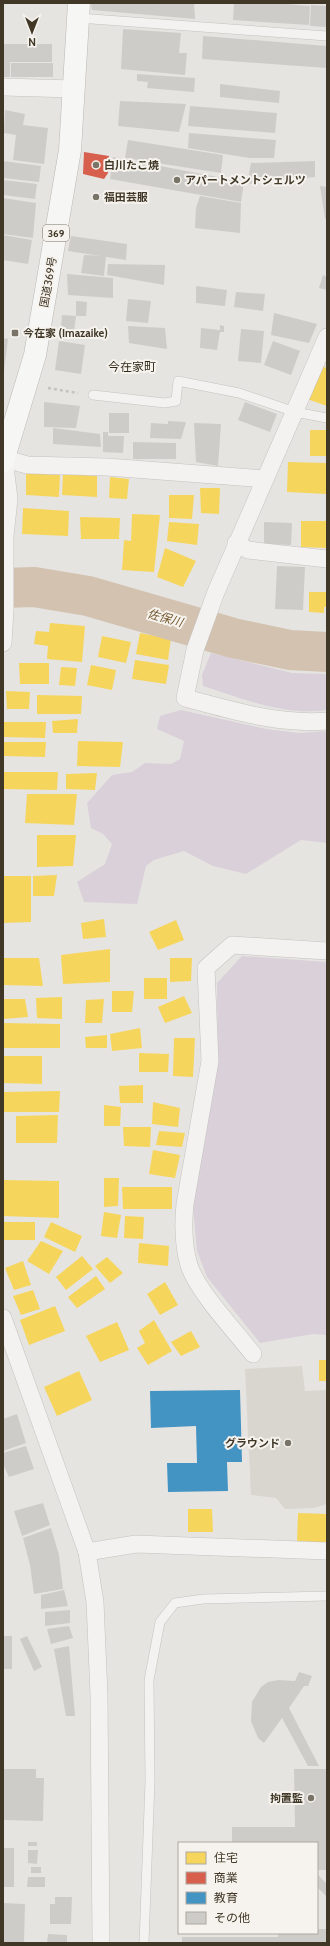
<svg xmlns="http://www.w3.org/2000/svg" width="330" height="1946" font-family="Cabin,'Noto Sans JP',sans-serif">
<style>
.built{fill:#d9d5cf}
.green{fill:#d9d0d9}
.homes{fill:#f6d55c}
.shops{fill:#d6604d}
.schools{fill:#4393c3}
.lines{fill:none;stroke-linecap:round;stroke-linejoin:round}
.river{stroke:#d2c2af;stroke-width:40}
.building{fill:#ceccc9}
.lane-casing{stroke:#c4c2bf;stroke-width:10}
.street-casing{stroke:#c4c2bf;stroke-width:18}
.highway-casing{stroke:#bbb8b3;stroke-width:23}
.path{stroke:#c5c3bf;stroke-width:2.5;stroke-dasharray:3 3;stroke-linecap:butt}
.lane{stroke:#f3f2f0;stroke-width:9}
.street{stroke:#f3f2f0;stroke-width:17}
.highway{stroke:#f6f6f5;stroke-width:22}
.poi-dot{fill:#7a7468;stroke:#f6f3ee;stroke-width:1.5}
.labels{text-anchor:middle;stroke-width:4;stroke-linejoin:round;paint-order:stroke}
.shield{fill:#f6f3ee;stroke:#776f63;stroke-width:1}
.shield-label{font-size:10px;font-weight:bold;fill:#403727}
.poi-label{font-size:11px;font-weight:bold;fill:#403727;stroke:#f6f3ee;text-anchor:start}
.street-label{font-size:11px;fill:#403727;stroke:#f6f3ee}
.neighbourhood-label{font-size:12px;fill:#31291a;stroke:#f6f3ee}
.water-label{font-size:12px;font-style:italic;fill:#755830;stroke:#f6f3ee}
</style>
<rect width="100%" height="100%" fill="#e6e4e1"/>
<polygon class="built" points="302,1366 305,1391 327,1390 327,1504 314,1508 285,1509 276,1498 251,1495 245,1369"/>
<g class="green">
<path d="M211,653L292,673L327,674V710C285,716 243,699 203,686L202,675Z"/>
<polygon points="181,710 266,729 299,733 327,731 327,843 301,840 246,874 213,866 184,851 154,860 146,866 137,904 84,902 77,882 105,864 112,844 103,834 91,828 87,803 112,775 132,772 145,763 171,764 180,759 184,741 157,729 160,716"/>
<polygon points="242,956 327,962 327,1335 313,1334 260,1343 207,1277 197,1251 193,1207 218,1060 217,983"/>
</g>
<g class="homes">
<polygon points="320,366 327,368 327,406 307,399"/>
<rect x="310" y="430" width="17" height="26"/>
<polygon points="288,462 327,463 327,494 287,492"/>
<polygon points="26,473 60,475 59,497 26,495"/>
<polygon points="63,474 97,476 97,497 62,495"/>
<polygon points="110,477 129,479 127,499 109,498"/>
<polygon points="200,488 220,488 219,514 201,513"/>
<polygon points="169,495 194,495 192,519 169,518"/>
<polygon points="23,508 69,511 68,536 22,534"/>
<polygon points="132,514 160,515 154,572 122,570 124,540 131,541"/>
<polygon points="80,517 120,518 119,539 81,539"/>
<polygon points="301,521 327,521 327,548 301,547"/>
<polygon points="169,522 199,524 197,545 167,541"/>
<polygon points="165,548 196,561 183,587 157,577"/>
<polygon points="309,592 327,592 327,607 324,607 324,613 309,612"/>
<polygon points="50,623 85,626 82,662 47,659 48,646 34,644 36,631 49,632"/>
<polygon points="140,633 171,639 168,660 136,654"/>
<polygon points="102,636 131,642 126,663 98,657"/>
<polygon points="135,660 169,665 166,684 132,679"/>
<polygon points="19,663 49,663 49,684 20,684"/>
<polygon points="91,665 116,670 112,690 87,685"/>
<polygon points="61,667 77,668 75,686 59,685"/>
<polygon points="6,691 30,692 29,709 7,709"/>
<polygon points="37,695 82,696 81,714 37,714"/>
<polygon points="78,719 77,733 53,733 52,721"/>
<polygon points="4,722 46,722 45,738 3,737"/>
<polygon points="78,741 123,742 120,767 77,766"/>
<polygon points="3,742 46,742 45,757 3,756"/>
<polygon points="3,772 58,772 57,790 3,789"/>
<polygon points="97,773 95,790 66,789 66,774"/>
<polygon points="27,794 77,794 74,825 25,823"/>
<polygon points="37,835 76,835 73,866 37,867"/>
<polygon points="57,875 54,896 33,896 33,876"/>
<polygon points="3,876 31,876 31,922 3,923"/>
<polygon points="104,919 106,937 83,939 81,923"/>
<polygon points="176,920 184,940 158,950 149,932"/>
<polygon points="110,949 110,982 63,984 61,955"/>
<polygon points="3,958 39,958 43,986 3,985"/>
<polygon points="170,958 192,958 191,981 170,982"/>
<rect x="144" y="978" width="23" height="21"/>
<polygon points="112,991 134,991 132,1012 112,1012"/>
<polygon points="184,996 192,1013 165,1023 158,1007"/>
<polygon points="62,997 62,1019 37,1018 36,998"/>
<polygon points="3,999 25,999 28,1017 3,1019"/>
<polygon points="104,999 102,1023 85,1023 86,1000"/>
<polygon points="3,1023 60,1024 60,1048 3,1048"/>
<polygon points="140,1028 142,1048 112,1051 110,1034"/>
<polygon points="107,1035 107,1048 86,1048 85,1037"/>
<polygon points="174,1038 195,1038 193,1077 173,1076"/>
<polygon points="139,1053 169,1054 168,1072 139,1072"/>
<polygon points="3,1056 42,1056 42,1084 3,1083"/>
<polygon points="143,1085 143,1103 120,1103 119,1086"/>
<polygon points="60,1091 59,1112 3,1112 3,1092"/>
<polygon points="153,1102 180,1108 178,1127 152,1124"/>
<polygon points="104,1105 121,1107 120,1126 104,1126"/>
<polygon points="58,1115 57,1143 16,1143 16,1116"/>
<polygon points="123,1127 151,1127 150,1147 124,1146"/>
<polygon points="159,1131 185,1133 182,1147 156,1145"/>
<polygon points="153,1150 180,1155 175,1178 149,1174"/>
<polygon points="104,1178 119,1178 118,1206 104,1207"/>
<polygon points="3,1180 59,1181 59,1218 3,1216"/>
<polygon points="122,1187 172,1187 172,1209 123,1209"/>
<polygon points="104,1212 121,1215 117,1238 101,1236"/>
<polygon points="125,1216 144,1217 143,1239 124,1238"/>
<rect x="3" y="1222" width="32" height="18"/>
<polygon points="51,1222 82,1236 75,1252 44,1237"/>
<polygon points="41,1241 63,1251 49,1274 27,1261"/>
<polygon points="139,1243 169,1246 168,1266 138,1263"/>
<polygon points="82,1256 93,1269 66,1290 56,1277"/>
<polygon points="107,1257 123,1273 110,1283 95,1266"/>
<polygon points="23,1261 31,1285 14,1290 5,1268"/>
<polygon points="96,1276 105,1289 77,1308 68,1297"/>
<polygon points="165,1282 178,1305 160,1315 147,1294"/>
<polygon points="33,1290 40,1309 21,1315 13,1296"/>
<polygon points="55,1306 65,1331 29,1345 20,1320"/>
<polygon points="154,1320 172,1351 148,1365 137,1348 145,1343 139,1331"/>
<polygon points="117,1322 129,1350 100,1362 86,1336"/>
<polygon points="191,1331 200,1347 181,1356 171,1342"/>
<rect x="319" y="1360" width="8" height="21"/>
<polygon points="79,1371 92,1400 57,1416 44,1387"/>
<polygon points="188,1509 212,1509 213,1532 188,1532"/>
<polygon points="298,1513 327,1514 327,1543 297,1542"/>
</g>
<polygon class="shops" points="84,152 109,156 108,173 104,179 83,174"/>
<polygon class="schools" points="240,1390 242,1462 227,1462 228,1491 168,1492 167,1463 197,1463 196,1426 151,1428 150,1391"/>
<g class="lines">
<polyline class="river" points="3,588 34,587 88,596 233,638 290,650 327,652"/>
</g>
<g class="building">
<polygon points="91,3 194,3 195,19 92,10"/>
<polygon points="234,3 275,3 310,6 309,25 233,20"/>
<polygon points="311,5 327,6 327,27 310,26"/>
<polygon points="123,29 181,33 179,53 187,53 185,75 121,69"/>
<polygon points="203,36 327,46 327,68 202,59"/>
<rect x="3" y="44" width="7" height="33"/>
<rect x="10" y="44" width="42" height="18"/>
<rect x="11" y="63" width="42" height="14"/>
<polygon points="137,74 195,78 194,92 147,88 148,82 137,81"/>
<polygon points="220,84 280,91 279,103 220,97"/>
<polygon points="120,101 186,104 179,132 118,126"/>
<polygon points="190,106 277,113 275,133 188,126"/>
<polygon points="5,110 25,114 23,125 48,128 44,164 13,160 16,135 4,133"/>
<polygon points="189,133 276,140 274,158 249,158 188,148"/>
<polygon points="128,140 223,155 221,173 125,158"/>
<polygon points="113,157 244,182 241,202 110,179"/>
<polygon points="3,161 41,166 39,182 3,178"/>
<polygon points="315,161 315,177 247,184 251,163"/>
<polygon points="3,180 37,184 35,199 3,195"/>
<polygon points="320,186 327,187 327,219 325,219"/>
<polygon points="200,196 241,203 240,233 195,228 196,208"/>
<polygon points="3,198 36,203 33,238 3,234"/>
<polygon points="3,235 32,240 28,264 3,260"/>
<polygon points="71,236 127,244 126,260 68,251"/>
<polygon points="84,255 106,256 104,276 81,273"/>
<polygon points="108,264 165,265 164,285 107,275"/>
<polygon points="67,274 113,278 113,298 68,295"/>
<polygon points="323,275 327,277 327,290 319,288"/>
<polygon points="196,286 227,290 225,306 196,303"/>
<polygon points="236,292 265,294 263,311 234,307"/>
<polygon points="128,299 151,301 148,323 126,321"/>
<polygon points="76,301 87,302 86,316 76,316 73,339 60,338 62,315 76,316"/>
<polygon points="274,313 317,324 309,343 271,335"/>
<polygon points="220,325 224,326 224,332 220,332 217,350 200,348 201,328 220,330"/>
<polygon points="128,326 165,328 167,349 129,343"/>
<polygon points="241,329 264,331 261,363 238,361"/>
<polygon points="3,338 8,339 4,371 3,371"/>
<polygon points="59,341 85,345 81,374 55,370"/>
<polygon points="273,341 300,351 291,375 264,365"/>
<polygon points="44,402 80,406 76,428 44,427"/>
<polygon points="245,402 277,414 270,432 238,420"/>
<rect x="109" y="413" width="20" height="20"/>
<polygon points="168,421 186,422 181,439 150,438 151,423 168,424"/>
<polygon points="194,423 221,424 218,466 196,462"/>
<polygon points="53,428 100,434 101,447 53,444"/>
<polygon points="103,432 108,432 108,436 124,436 123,453 103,452"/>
<polygon points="133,442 176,443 176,459 133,459"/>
<polygon points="264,522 292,523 291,545 264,544"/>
<polygon points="277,566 305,567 303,610 275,609"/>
<polygon points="17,1414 26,1443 3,1451 3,1419"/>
<polygon points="26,1446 34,1469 9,1477 3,1464 3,1453"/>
<polygon points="43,1503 50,1525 22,1536 14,1511"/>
<polygon points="51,1528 59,1555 63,1589 34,1594 30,1565 23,1538"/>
<polygon points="64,1590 68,1606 41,1609 41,1595"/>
<polygon points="70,1610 70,1623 45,1626 45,1612"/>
<polygon points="69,1626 73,1638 51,1644 47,1629"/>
<rect x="3" y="1636" width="9" height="33"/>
<polygon points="27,1636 42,1667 34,1671 20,1639"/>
<polygon points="69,1646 75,1716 66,1716 54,1649"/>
<polygon points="299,1672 312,1676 308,1686 304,1686 289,1708 319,1766 308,1766 282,1718 264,1743 258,1738 251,1721 252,1702 261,1687 268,1682 278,1680 295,1681"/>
<polygon points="3,1769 36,1769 36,1778 44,1778 43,1821 3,1820"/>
<polygon points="294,1769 327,1769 327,1870 317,1870 317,1843 232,1843 232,1827 295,1827"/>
<rect x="28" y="1842" width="9" height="4"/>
<rect x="3" y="1848" width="11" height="39"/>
<polygon points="28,1850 38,1850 37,1864 28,1863"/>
<rect x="31" y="1867" width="10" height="6"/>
<polygon points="317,1874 327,1884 327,1897 317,1887"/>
<polygon points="28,1877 45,1877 45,1887 27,1887"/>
<polygon points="55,1897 72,1897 71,1924 50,1924 50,1904 55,1904"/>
<polygon points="3,1903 25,1904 24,1943 3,1943"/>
<polygon points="317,1929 327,1929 327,1943 182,1943 182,1937 278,1937 278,1933 317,1933"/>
<polygon points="48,1934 67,1935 67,1943 47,1943"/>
</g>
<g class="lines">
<defs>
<g id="lane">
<polyline points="78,18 327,36"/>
<polyline points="93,395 165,403 176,401 178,381 239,393 295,412 327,418"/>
<polyline points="144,1943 150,1781 149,1680 160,1622 175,1603 203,1599 327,1596"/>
</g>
<g id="street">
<polyline points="3,87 74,89"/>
<path d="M327,337L216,592L195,650L185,698C232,710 278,725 327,721"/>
<polyline points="3,458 27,465 107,467 265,479"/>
<polyline points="236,543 248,550 327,559"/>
<polyline points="3,643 5,610 5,536 9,499 4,458"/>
<polyline points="3,1318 87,1552 95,1602 99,1695 101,1943"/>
<path d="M253,1354C235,1331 197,1291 189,1265C183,1245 183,1224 185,1204L210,1061L206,968L232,945L327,951"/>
<polyline points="87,1552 136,1544 327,1551"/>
</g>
<polyline id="highway" points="3,461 35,355 70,150 79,3"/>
</defs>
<use href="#lane" class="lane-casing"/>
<use href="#street" class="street-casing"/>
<use href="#highway" class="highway-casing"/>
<polyline class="path" points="48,388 78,393"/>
<use href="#lane" class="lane"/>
<use href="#street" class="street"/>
<use href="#highway" class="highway"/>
</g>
<g class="poi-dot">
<circle cx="96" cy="165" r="4"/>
<circle cx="177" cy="180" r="4"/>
<circle cx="96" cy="197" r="4"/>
<rect x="11" y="329" width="8" height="8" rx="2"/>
<circle cx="288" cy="1443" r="4"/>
<circle cx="311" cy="1798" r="4"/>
</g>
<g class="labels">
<rect class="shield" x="43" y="225" width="26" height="16" rx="3"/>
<g class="shield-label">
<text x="56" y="237">369</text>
</g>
<g class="poi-label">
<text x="104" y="169">白川たこ焼</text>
<text x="185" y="184">アパートメントシェルツ</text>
<text x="104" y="201">福田芸服</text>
<text x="23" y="337">今在家 (Imazaike)</text>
<text x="280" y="1447" text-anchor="end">グラウンド</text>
<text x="303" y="1802" text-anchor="end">拘置監</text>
</g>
<g class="street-label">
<text transform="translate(48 282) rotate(-80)" y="4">国道369号</text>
</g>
<g class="neighbourhood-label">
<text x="132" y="371">今在家町</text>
</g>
<g class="water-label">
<text transform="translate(165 618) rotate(16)" y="4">佐保川</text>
</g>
</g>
<rect width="330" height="1946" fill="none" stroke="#403727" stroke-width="8"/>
<rect x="178" y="1842" width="140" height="92" fill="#f6f3ee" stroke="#ada89e"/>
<rect x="186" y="1852" width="20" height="12" fill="#f6d55c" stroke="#ada89e"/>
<text x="214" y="1862" font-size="12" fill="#403727">住宅</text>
<rect x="186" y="1872" width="20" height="12" fill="#d6604d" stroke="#ada89e"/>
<text x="214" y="1882" font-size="12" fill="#403727">商業</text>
<rect x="186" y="1892" width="20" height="12" fill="#4393c3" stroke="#ada89e"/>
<text x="214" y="1902" font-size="12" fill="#403727">教育</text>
<rect x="186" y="1912" width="20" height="12" fill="#ceccc9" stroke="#ada89e"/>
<text x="214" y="1922" font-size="12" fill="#403727">その他</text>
<g transform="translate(32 32) rotate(180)" stroke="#f6f3ee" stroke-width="3" paint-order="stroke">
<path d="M0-3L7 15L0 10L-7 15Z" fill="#403727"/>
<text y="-6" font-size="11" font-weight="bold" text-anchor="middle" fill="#403727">N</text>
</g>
</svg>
